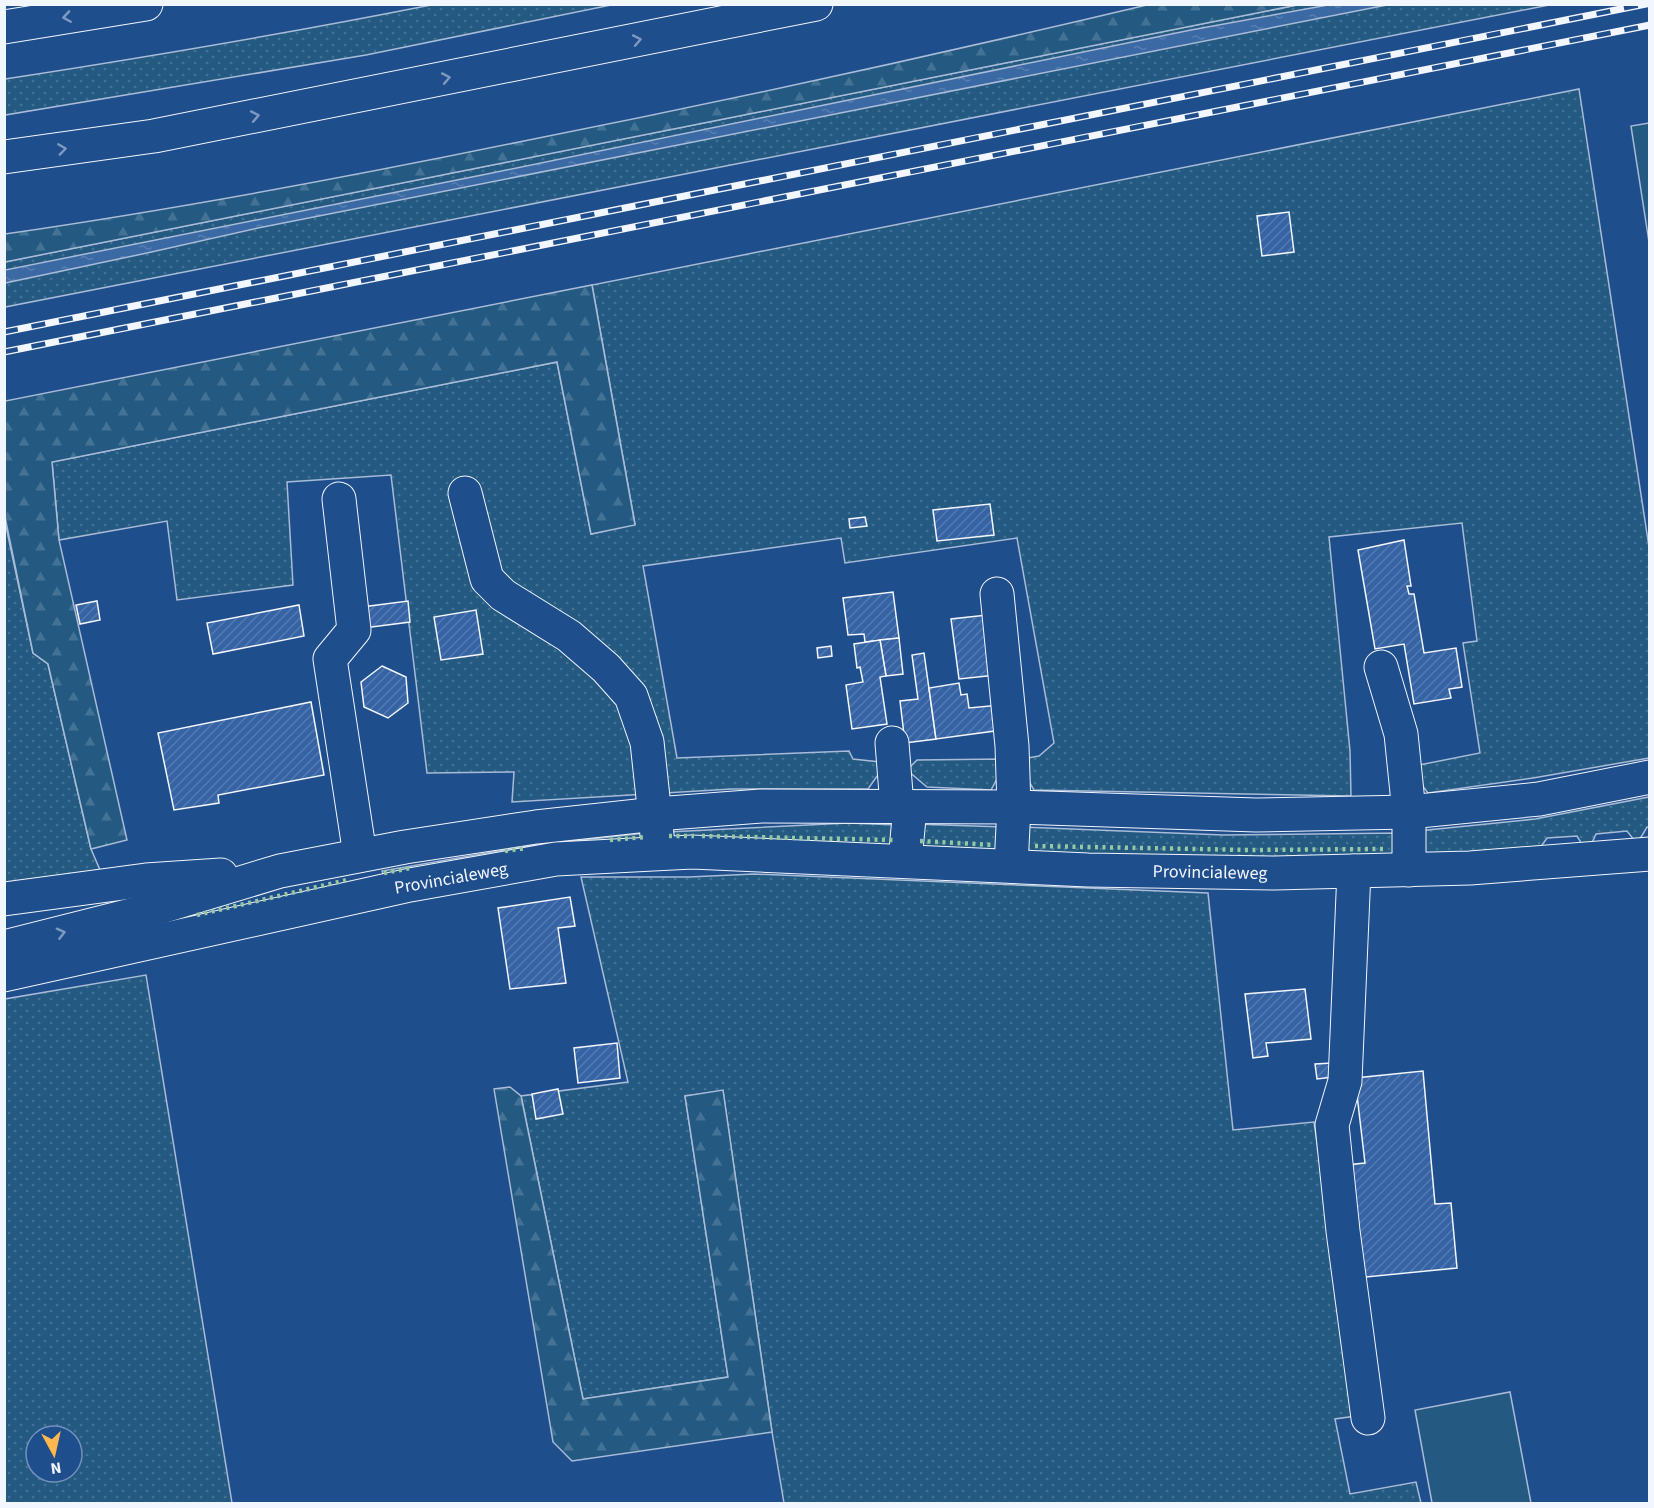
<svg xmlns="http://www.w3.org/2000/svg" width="1654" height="1508" font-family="'Source Sans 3',sans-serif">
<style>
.grass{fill:url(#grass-dots);stroke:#a8bbd7;stroke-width:1.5;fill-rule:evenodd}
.forest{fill:url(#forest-firs);stroke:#a8bbd7;stroke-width:1.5}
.garden{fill:#245a82;stroke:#a8bbd7;stroke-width:1.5}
.water{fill:url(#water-ripples);stroke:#a8bbd7;stroke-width:1.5}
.building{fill:url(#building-hatch);stroke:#f2f6ff;stroke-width:1.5}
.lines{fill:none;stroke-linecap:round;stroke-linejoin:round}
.minor-casing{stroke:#f2f6ff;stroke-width:35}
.major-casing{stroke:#f2f6ff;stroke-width:35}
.highway-casing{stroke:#f2f6ff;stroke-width:35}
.minor{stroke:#1f4e8c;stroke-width:33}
.major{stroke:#1f4e8c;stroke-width:33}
.highway{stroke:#1f4e8c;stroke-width:33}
.rail-casing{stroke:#f2f6ff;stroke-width:7}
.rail{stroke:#1f4e8c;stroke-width:4.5;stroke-dasharray:14;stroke-linecap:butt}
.hedge{stroke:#97c8a6;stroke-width:4.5;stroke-dasharray:3 4.5;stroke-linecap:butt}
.oneway{stroke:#7e9ac0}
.labels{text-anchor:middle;stroke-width:4.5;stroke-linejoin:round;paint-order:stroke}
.street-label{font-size:18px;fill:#f2f6ff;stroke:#1f4e8c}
</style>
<defs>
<pattern id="grass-dots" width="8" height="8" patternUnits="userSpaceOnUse" patternTransform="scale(1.5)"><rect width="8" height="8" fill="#245a82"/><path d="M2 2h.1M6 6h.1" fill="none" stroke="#447295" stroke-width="1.8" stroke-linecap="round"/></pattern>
<pattern id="forest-firs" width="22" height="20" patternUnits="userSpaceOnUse" patternTransform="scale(1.5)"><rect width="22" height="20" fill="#245a82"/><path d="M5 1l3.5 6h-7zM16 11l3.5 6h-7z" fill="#447295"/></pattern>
<pattern id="water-ripples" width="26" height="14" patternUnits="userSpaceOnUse" patternTransform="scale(1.5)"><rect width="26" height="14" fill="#3b69a3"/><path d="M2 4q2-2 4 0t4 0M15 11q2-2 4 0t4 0" fill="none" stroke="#587fb1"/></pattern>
<pattern id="building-hatch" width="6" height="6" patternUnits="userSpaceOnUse" patternTransform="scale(1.5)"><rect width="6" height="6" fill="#3563a3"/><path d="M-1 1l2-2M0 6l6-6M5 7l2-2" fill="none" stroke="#537ab1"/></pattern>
</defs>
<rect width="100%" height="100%" fill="#1f4e8c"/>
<g class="grass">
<path d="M431,5H611L366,55L5,115V79C147,57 290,33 431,5Z"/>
<polygon points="1297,5 1549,5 5,307 4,262"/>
<polygon points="1579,89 1649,547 1649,758 1533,778 1428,793 1417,779 1414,766 1480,753 1463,643 1477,641 1462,523 1329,537 1350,751 1351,796 1034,790 1025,775 1022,759 1039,756 1054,743 1017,538 845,563 841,538 643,566 677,758 849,751 853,759 880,762 880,772 868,789 732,789 512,802 514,772 427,773 391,475 287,482 293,585 177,600 167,521 59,540 52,462 557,362 591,534 635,524 592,285"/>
<polygon points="4,517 33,653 48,664 91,849 100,870 4,883"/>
<polygon points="1002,759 999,775 991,790 927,787 907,770 917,760"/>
<polygon points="1649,797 1649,827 1647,827 1640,839 1634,840 1627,831 1596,834 1591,845 1583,846 1577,836 1547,838 1540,848 1428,859 1417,845 1418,831 1535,819"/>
<polygon points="848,823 898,825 894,845 666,839 667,832"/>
<polygon points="914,824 1004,827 1002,840 993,851 920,847"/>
<polygon points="1021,827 1223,835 1401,833 1391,860 1030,856 1021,839"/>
<polygon points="645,833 647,841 384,876 382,871 528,846"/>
<polygon points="754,874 1208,893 1233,1130 1314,1122 1356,1416 1335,1419 1350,1494 1416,1482 1421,1503 784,1503 772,1432 723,1091 685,1096 728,1377 583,1399 521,1096 628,1082 581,877 689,877"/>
<path d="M146,975L232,1503H5V999ZM36,1436H72V1472H36Z"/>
</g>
<g class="forest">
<path d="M1151,4L1297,5L5,262V234C177,209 349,177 519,142C731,100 941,54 1151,4Z"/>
<polygon points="592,285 635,525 591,534 557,362 52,462 59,540 127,840 91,849 48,664 33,653 5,517 5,401"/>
<polygon points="510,1087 521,1096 583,1399 728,1377 685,1096 723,1090 772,1432 572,1461 553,1442 494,1089"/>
</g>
<g class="garden">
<polygon points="1649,123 1650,123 1649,242 1631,126"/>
<polygon points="1510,1392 1531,1503 1432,1503 1415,1410"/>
</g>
<polygon class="water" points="1328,5 1387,5 258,228 147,253 5,283 5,270 487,174 1191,30"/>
<g class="building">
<polygon points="1289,212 1294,252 1262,256 1257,216"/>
<polygon points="990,504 994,535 937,541 933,510"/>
<polygon points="865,517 867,526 850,528 849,519"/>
<polygon points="1404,540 1411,586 1407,586 1409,594 1414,594 1424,653 1456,648 1462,687 1449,689 1451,698 1414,704 1404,644 1375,649 1358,550"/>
<polygon points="893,592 899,638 865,642 864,634 848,635 843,598"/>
<polygon points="97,601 100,620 80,624 76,605"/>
<polygon points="408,601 410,622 364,628 362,607"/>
<polygon points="299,605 304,636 213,654 207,623"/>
<polygon points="476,610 483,654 441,660 434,617"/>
<polygon points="987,615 996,675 959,679 951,619"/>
<polygon points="899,638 903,674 886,676 880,640"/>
<polygon points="880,640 886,676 880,677 887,724 852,729 846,685 863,682 860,667 857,668 854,644"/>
<polygon points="831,646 832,656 818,658 817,648"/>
<polygon points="924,653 936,739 905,743 900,701 918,699 912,655"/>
<polygon points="382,666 406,677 408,703 388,718 364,707 361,682"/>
<polygon points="959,683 961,695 967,694 969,708 1000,705 1002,730 936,739 929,688"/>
<polygon points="311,702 324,775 218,795 219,803 174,810 158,733"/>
<polygon points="570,897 575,926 558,928 566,983 510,989 498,908"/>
<polygon points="1305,989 1311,1039 1266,1043 1268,1056 1253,1058 1245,994"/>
<polygon points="617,1043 620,1078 578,1083 574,1048"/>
<polygon points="1332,1063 1333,1077 1317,1079 1315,1064"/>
<polygon points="1423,1071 1435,1204 1451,1203 1457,1268 1356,1278 1346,1165 1365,1163 1355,1078"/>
<polygon points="558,1089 563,1114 536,1119 532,1094"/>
</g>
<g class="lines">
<defs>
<g id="minor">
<polyline points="465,493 487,579 503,595 569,636 606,668 631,696 647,742 658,844"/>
<polyline points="339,499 354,630 330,659 360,855"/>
<polyline points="997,594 1012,746 1014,807 1011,866"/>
<polyline points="1381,667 1401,734 1409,812 1409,870"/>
<polyline points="892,743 897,806"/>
<polyline points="905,861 910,807"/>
<polyline points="1354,871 1345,1081 1332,1125 1343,1231 1368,1418"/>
<polyline points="4,975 410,885 556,859 692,852 1088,870 1275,873 1470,868 1650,854"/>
</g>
<g id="major">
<polyline points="4,899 146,880 221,875"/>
<polyline points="4,947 151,910 280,871 405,847 536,827 656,814 761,806 1014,807 1256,815 1409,812 1539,799 1650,777"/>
</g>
<g id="highway">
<polyline points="4,27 146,4"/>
<polyline points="4,157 154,136 816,4"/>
</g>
</defs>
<use href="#minor" class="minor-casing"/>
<use href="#major" class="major-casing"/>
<use href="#highway" class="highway-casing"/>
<use href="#minor" class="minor"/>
<use href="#major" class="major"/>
<use href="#highway" class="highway"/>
<defs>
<g id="rail">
<polyline points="4,332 1646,4"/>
<polyline points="4,352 1650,25"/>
</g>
</defs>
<use href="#rail" class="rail-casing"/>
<use href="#rail" class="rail"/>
<g class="hedge">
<polyline points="669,836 694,836"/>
<polyline points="702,836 894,840"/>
<polyline points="610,840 646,837"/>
<polyline points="920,841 994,845"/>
<polyline points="1035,846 1250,850 1384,849"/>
<polyline points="505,851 527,848"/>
<polyline points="384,873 411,868"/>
<polyline points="197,915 347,880"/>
</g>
</g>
<defs><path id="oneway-chevron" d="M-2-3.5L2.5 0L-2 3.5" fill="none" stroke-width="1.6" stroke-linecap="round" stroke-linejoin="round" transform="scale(1.5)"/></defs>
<g class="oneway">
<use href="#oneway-chevron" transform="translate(67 17) rotate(171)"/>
<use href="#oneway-chevron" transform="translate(637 40) rotate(-11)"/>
<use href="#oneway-chevron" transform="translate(446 78) rotate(-11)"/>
<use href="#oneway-chevron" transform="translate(255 116) rotate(-11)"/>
<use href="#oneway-chevron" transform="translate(62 149) rotate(-8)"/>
<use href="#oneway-chevron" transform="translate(61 933) rotate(-14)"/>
</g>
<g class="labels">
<g class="street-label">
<text transform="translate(1210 872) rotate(1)" y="6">Provincialeweg</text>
<text transform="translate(451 878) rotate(-10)" y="6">Provincialeweg</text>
</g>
</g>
<rect width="1654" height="1508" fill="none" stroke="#f2f6ff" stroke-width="12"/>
<g transform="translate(54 1454) rotate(172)"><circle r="28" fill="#1f4e8c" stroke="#7391ba" stroke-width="1.5"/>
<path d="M0-4.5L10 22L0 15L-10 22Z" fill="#ffb74d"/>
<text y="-9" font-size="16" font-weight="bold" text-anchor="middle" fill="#f2f6ff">N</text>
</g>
</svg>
